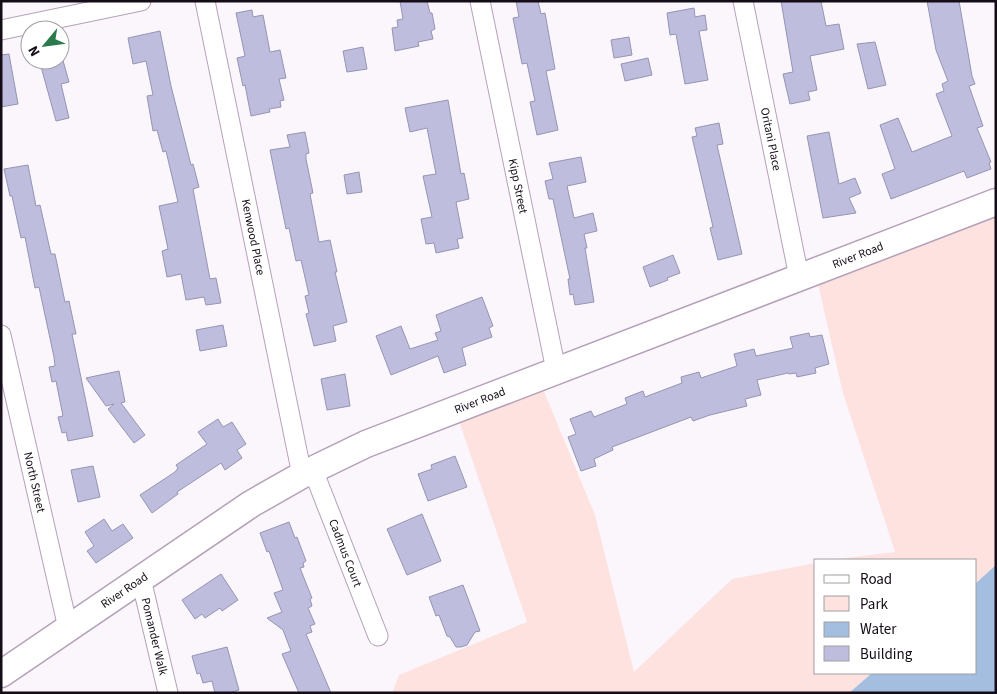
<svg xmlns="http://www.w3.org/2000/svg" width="997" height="694" font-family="'Source Sans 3',sans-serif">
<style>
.green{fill:#fde2df}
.water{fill:#a3bede}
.building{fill:#bebddd;stroke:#9594b3}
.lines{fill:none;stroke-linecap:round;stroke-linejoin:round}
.minor-casing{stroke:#b5a0ba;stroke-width:21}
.secondary-casing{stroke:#b5a0ba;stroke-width:29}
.minor{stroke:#fff;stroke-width:19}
.secondary{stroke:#fff;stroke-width:26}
.labels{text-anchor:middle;stroke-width:4;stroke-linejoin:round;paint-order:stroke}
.street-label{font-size:12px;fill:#140c16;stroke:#fff}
</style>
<rect width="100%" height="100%" fill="#fbf6fc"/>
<g class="green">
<polygon points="996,202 996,565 976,583 976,560 829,560 895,552 843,393 815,271"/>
<polygon points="538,377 595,515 634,672 732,579 816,563 816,673 872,673 849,693 392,693 399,675 527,622 455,409"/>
</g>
<polygon class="water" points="996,565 996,693 849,693 872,673 976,673 976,583"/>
<g class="building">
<polygon points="400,1 427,1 430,13 432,13 435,29 431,31 433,39 418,42 419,46 395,51 392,28 398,27 397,20 403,19"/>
<polygon points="516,1 538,1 541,14 545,13 555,69 546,71 558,130 537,135 530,102 535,101 527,63 522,64 513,18 519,17"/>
<polygon points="781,1 821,1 826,26 839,24 844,49 810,56 817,90 808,92 810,100 790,104 783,74 793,72"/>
<polygon points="927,1 959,1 972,76 975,84 969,86 983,126 977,128 991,162 989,163 991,169 967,178 964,171 891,199 882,174 895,169 880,125 898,118 912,152 952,136 936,94 944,91 942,84 948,81 936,50"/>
<polygon points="694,8 695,17 705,15 707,30 699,31 708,80 685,84 676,34 670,35 667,13"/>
<polygon points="252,10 253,17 263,15 270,52 280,50 286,78 279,79 284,100 280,101 281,107 269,109 270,112 251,116 245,85 243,86 237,58 245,56 236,13"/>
<polygon points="160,31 171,86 191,165 193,164 199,187 193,189 210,279 216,278 221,303 206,305 204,297 186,300 181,274 167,277 162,251 168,249 159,206 178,202 166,151 163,152 157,130 153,131 147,96 153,95 146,61 133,64 128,38"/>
<polygon points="629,37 632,55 614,58 611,40"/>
<polygon points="875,42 886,85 868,89 857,44"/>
<polygon points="363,47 367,69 347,72 343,51"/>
<polygon points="9,54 18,104 1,107 1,55"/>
<polygon points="62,57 69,82 61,84 69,118 56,121 40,63 60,60 60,58"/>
<polygon points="648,58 652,75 625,81 621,64"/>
<polygon points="448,100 461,174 464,173 469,199 456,202 463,238 457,239 459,248 436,253 434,243 426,244 421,219 432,217 423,176 436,174 427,128 410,132 405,108"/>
<polygon points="719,123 723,144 717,145 742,254 718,260 710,228 713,227 692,137 697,136 695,128"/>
<polygon points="305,132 309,153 306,154 306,159 313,193 310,194 319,242 330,240 337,272 335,272 347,322 333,326 336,341 314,346 306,314 309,313 305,296 309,295 301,260 296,261 289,228 286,229 270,150 290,147 287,135"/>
<polygon points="829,132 839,184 855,178 861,193 849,198 856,213 823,218 807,136"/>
<polygon points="581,157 586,182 567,186 574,218 593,213 597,231 584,234 587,248 585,248 594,302 575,305 573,294 570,295 568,279 570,279 553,199 549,199 545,181 553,179 549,163"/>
<polygon points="28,165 36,206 40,205 51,254 55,254 65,302 69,301 76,334 72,334 93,436 68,441 66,432 62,433 58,417 63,416 56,381 52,382 49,367 55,366 54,357 39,287 35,288 25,237 21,238 12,196 10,196 4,169"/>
<polygon points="359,172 362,192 347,194 344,175"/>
<polygon points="673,255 680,273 667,278 668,280 650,287 643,267"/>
<polygon points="482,297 493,326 489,328 492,337 462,348 466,365 444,373 438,356 391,375 376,336 401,326 410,349 438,340 435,333 441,331 436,315"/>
<polygon points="223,325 227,346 200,351 196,330"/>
<polygon points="809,333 810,337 822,335 829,364 815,368 816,373 797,377 796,373 789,374 788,373 757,380 761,395 745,399 747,406 710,415 693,421 691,417 612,447 613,450 594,459 596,466 581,471 568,437 576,434 570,419 591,411 594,417 627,404 625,398 643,391 645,397 682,383 681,377 699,372 701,378 737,366 734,354 754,349 756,356 793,348 790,337"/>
<polygon points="119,371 125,402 121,403 145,435 134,443 108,409 114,404 106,406 86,378"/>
<polygon points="345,374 350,406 327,410 321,379"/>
<polygon points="218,419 223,427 232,422 246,444 237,450 242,458 225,470 221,463 177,492 178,494 152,513 140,495 175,472 178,468 176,465 207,444 198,432"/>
<polygon points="455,456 467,487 428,501 418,474 432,469 431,465"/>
<polygon points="93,466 100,497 78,502 71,470"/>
<polygon points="422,514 441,561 407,575 387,529"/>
<polygon points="104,519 112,531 123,524 133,538 96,563 87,551 94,546 85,532"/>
<polygon points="289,522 295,538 297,537 306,561 303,563 304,567 300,568 312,598 310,599 312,606 308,608 315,624 310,626 312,632 306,634 331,693 299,693 282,654 291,651 283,630 267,618 282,612 274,593 283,590 269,551 267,552 260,533"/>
<polygon points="221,574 238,600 222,611 220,608 205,618 202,614 195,619 182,600"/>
<polygon points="463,585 480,631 475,632 467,645 461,647 456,647 450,637 447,636 439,615 436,616 429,597"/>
<polygon points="227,647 239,690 229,693 215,693 212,681 203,683 200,673 197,674 192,656"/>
</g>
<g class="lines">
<defs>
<g id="minor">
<path id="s1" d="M205,1L302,475"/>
<path id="s2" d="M480,1L556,370"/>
<path id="s3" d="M743,1L799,277"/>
<polyline points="1,30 141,1"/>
<path id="s4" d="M1,335L68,628"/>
<path id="s5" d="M313,470L378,636"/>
<path id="s6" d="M141,579L168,693"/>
</g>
<g id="secondary">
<path id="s7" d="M1,674L251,504L302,475L366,444L996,202"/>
</g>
</defs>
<use href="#minor" class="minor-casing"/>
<use href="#secondary" class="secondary-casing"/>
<use href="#minor" class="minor"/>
<use href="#secondary" class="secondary"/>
</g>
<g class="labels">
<g class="street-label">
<text dy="4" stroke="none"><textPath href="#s3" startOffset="141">Oritani Place</textPath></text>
<text dy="4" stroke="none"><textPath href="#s2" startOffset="189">Kipp Street</textPath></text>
<text dy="4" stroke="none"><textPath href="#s1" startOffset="241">Kenwood Place</textPath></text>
<text dy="4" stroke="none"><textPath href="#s7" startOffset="959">River Road</textPath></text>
<text dy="4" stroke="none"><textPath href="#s7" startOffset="554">River Road</textPath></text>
<text dy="4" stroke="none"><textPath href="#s4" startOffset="151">North Street</textPath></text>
<text dy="4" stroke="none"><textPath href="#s5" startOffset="89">Cadmus Court</textPath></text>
<text dy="4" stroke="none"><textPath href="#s7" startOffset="149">River Road</textPath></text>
<text dy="4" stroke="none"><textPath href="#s6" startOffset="59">Pomander Walk</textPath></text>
</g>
</g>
<rect width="997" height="694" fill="none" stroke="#140c16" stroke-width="5"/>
<rect x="814" y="559" width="162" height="115" fill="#ffffff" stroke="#a19ea2"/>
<rect x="824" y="575" width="25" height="8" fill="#ffffff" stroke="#a19ea2"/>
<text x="860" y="584" font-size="15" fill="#140c16">Road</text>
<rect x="824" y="596" width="25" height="15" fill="#fde2df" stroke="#a19ea2"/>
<text x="860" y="609" font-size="15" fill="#140c16">Park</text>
<rect x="824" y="622" width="25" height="15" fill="#a3bede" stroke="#a19ea2"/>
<text x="860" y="634" font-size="15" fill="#140c16">Water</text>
<rect x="824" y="646" width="25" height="15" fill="#bebddd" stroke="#a19ea2"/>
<text x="860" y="659" font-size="15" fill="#140c16">Building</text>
<g transform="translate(45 45) rotate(241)"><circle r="24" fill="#ffffff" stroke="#a19ea2"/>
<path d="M0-4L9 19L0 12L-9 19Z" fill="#2a7a4b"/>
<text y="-8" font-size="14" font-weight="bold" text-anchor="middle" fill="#140c16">N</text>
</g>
</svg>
